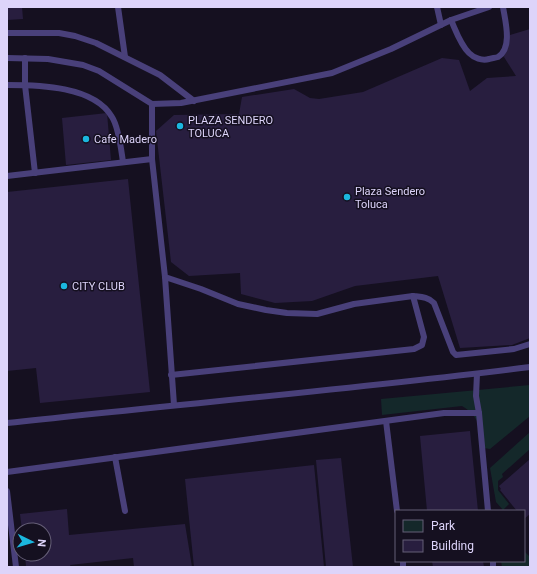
<svg xmlns="http://www.w3.org/2000/svg" width="537" height="574" font-family="Roboto,sans-serif">
<style>
.green{fill:#14282a}
.building{fill:#281e3f}
.lines{fill:none;stroke-linecap:round;stroke-linejoin:round}
.service{stroke:#49407a;stroke-width:6}
.poi-dot{fill:#1bb7df;stroke:#151020;stroke-width:1.5}
.labels{text-anchor:middle;stroke-width:3;stroke-linejoin:round;paint-order:stroke}
.poi-label{font-size:11px;fill:#ddd4fa;stroke:#151020;text-anchor:start}
</style>
<rect width="100%" height="100%" fill="#151020"/>
<g class="green">
<path d="M530,385V416L490,449L484,448C480,430 480,416 462,406L382,415L381,399Z"/>
<polygon points="530,432 530,449 502,474 503,477 498,481 498,490 509,504 503,510 496,502 490,468"/>
<polygon points="524,551 530,557 530,567 502,567 501,561 524,561"/>
</g>
<g class="building">
<polygon points="7,7 22,7 23,19 7,20"/>
<polygon points="530,29 530,338 512,345 460,348 438,276 355,286 312,301 275,303 241,294 240,273 189,276 171,262 156,131 174,115 239,114 242,97 294,89 310,98 319,99 363,92 442,58 459,60 470,91 487,78 516,76 504,57 510,35"/>
<polygon points="107,113 111,160 66,165 62,118"/>
<polygon points="128,179 150,392 40,403 36,368 7,371 7,192"/>
<polygon points="470,431 478,511 427,511 420,436"/>
<polygon points="341,458 353,567 326,567 316,460"/>
<polygon points="530,459 530,514 524,519 524,511 517,511 500,490 501,489 499,486"/>
<polygon points="314,465 324,567 194,567 185,479"/>
<polygon points="67,509 69,535 185,524 192,567 134,567 133,558 70,565 71,567 26,567 25,554 44,554 44,530 22,530 20,514"/>
<polygon points="432,561 483,561 484,567 433,567"/>
</g>
<g class="lines">
<g class="service">
<polyline points="118,7 125,57"/>
<polyline points="437,7 441,25"/>
<path d="M451,20C456,31 460,44 469,53C474,58 482,61 489,59C491,58 495,58 498,57C513,48 505,20 503,7"/>
<polyline points="7,33 59,33 75,36 96,43 160,75 194,101"/>
<polyline points="7,58 48,59 83,65 99,71 152,104 181,103 332,73 391,49 451,20 489,7"/>
<polyline points="25,58 25,85 35,173"/>
<path d="M7,85C39,85 94,86 112,117C119,128 121,149 123,162"/>
<path d="M152,104V159L165,277L201,289L238,304L266,310L287,313L317,314L354,304L413,296C421,297 428,297 434,303L453,352L456,355L514,349L530,344"/>
<polyline points="7,176 152,159"/>
<polyline points="165,277 174,405"/>
<polyline points="477,374 476,396 479,413"/>
<polyline points="171,375 414,349 422,345 424,337 413,296"/>
<polyline points="386,421 397,511"/>
<path d="M7,423C181,404 356,389 530,367"/>
<polyline points="115,457 125,511"/>
<polyline points="7,472 444,413 479,413 488,511"/>
<polyline points="7,491 16,567"/>
<polyline points="403,561 403,567"/>
<polyline points="493,561 493,567"/>
</g>
</g>
<g class="poi-dot">
<circle cx="180" cy="126" r="4"/>
<circle cx="86" cy="139" r="4"/>
<circle cx="347" cy="197" r="4"/>
<circle cx="64" cy="286" r="4"/>
</g>
<g class="labels">
<g class="poi-label">
<text x="188" y="124">PLAZA SENDERO<tspan x="188" dy="13">TOLUCA</tspan></text>
<text x="94" y="143">Cafe Madero</text>
<text x="355" y="195">Plaza Sendero<tspan x="355" dy="13">Toluca</tspan></text>
<text x="72" y="290">CITY CLUB</text>
</g>
</g>
<rect width="537" height="574" fill="none" stroke="#ddd4fa" stroke-width="16"/>
<rect x="395" y="510" width="130" height="52" fill="#151020" stroke="#655e77"/>
<rect x="403" y="520" width="20" height="12" fill="#14282a" stroke="#655e77"/>
<text x="431" y="530" font-size="12" fill="#ddd4fa">Park</text>
<rect x="403" y="540" width="20" height="12" fill="#281e3f" stroke="#655e77"/>
<text x="431" y="550" font-size="12" fill="#ddd4fa">Building</text>
<g transform="translate(32 542) rotate(95)"><circle r="19" fill="#151020" stroke="#655e77"/>
<path d="M0-3L7 15L0 10L-7 15Z" fill="#1bb7df"/>
<text y="-6" font-size="11" font-weight="bold" text-anchor="middle" fill="#ddd4fa">N</text>
</g>
</svg>
